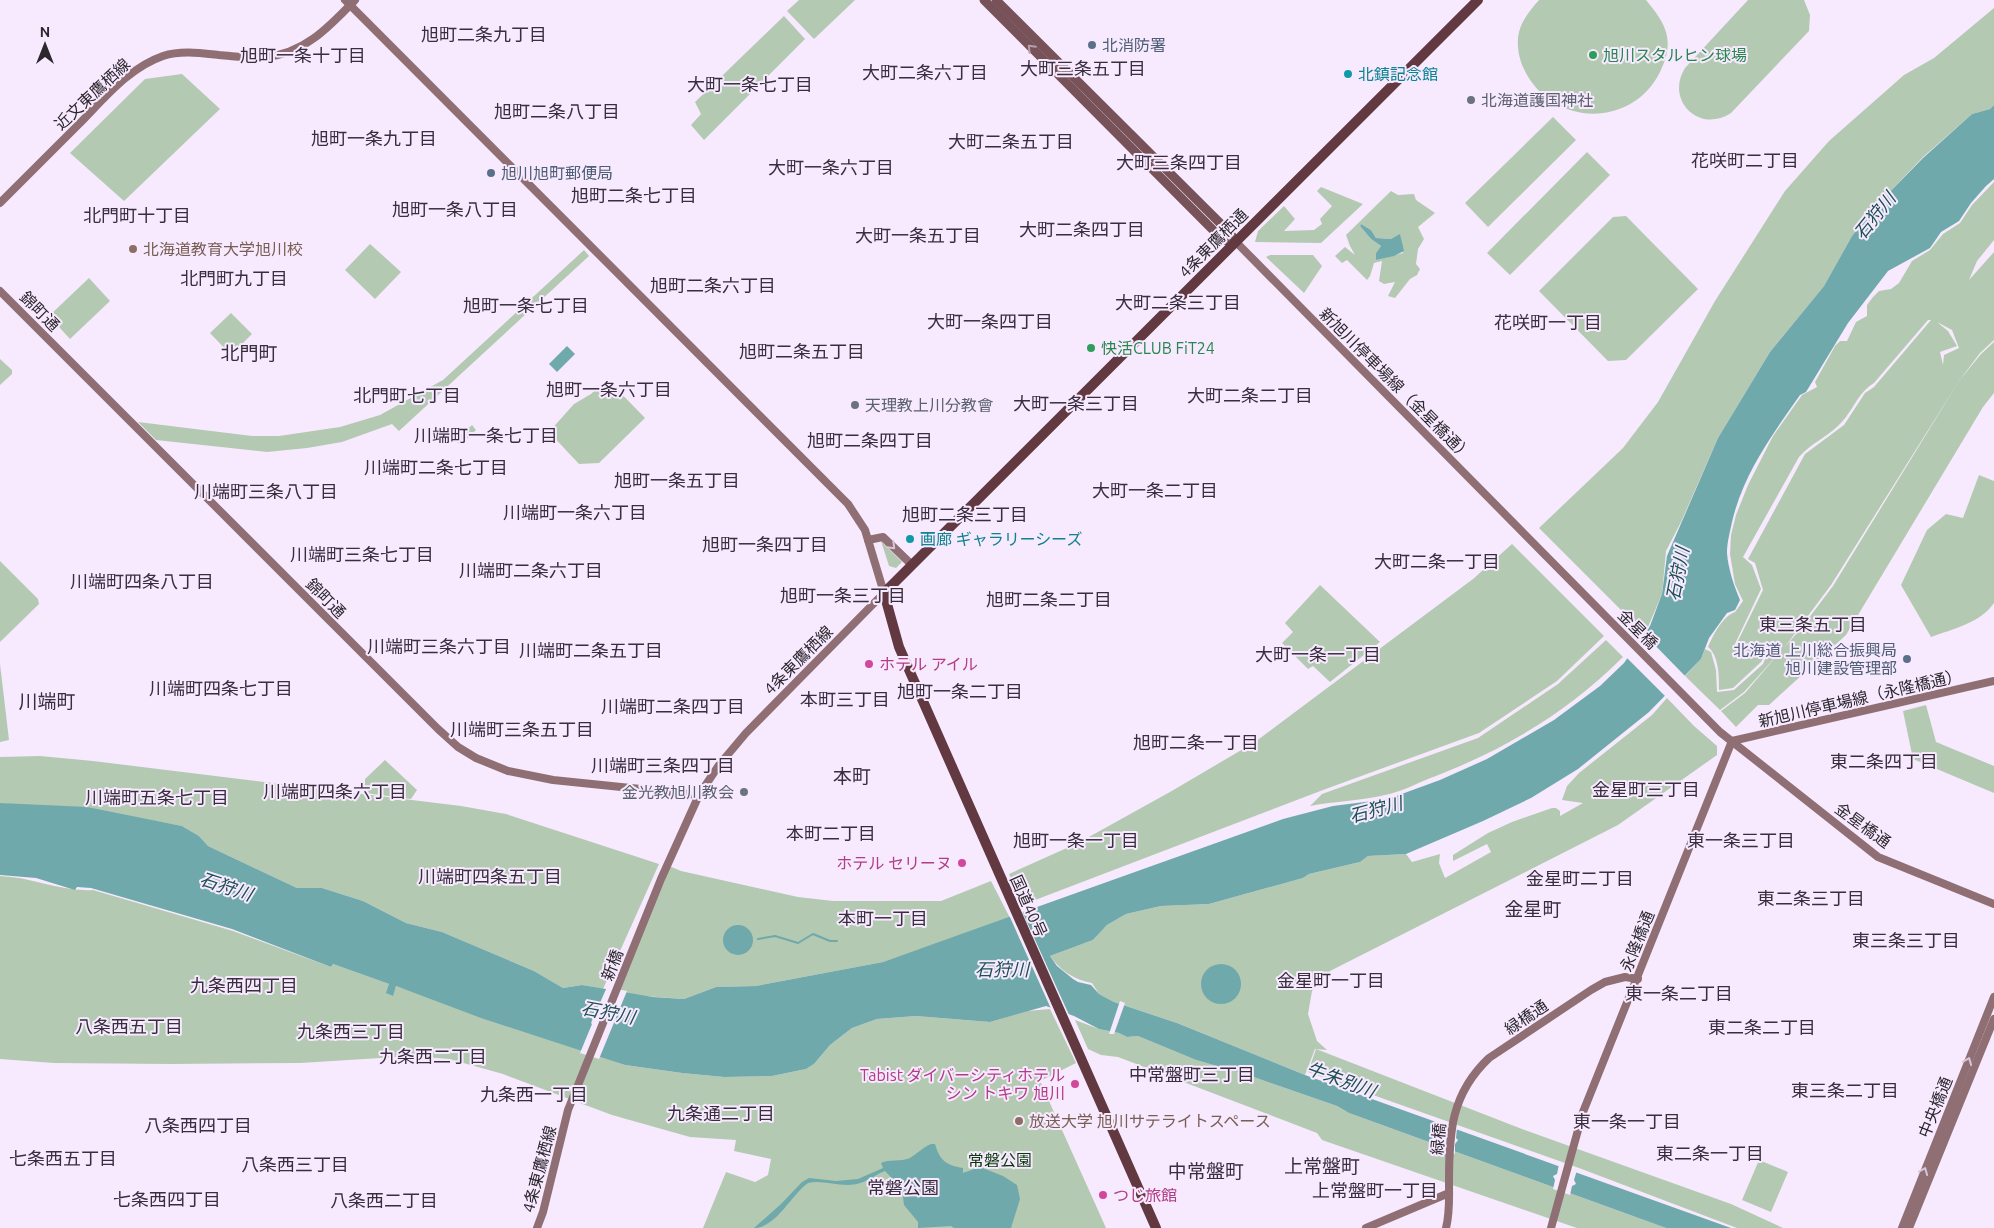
<svg xmlns="http://www.w3.org/2000/svg" width="1994" height="1228" font-family="Ubuntu,'Noto Sans JP',sans-serif">
<style>
.green{fill:#b4c9b2;fill-rule:evenodd}
.water{fill:#6fa9ac}
.pier{fill:#f7eafe}
.lines{fill:none;stroke-linecap:round;stroke-linejoin:round}
.stream{stroke:#6fa9ac;stroke-width:2}
.secondary{stroke:#8f6f74;stroke-width:8}
.primary{stroke:#775258;stroke-width:9}
.highway{stroke:#623941;stroke-width:10}
.oneway{stroke:#b79eab}
.oneway2{stroke:#d8c5d5}
.service-dot{fill:#5c6f8a;stroke:#f7eafe;stroke-width:2}
.leisure-dot{fill:#2e9e5b;stroke:#f7eafe;stroke-width:2}
.culture-dot{fill:#0f9aa8;stroke:#f7eafe;stroke-width:2}
.worship-dot{fill:#6b7280;stroke:#f7eafe;stroke-width:2}
.education-dot{fill:#8d6e63;stroke:#f7eafe;stroke-width:2}
.hotel-dot{fill:#d1479c;stroke:#f7eafe;stroke-width:2}
.labels{text-anchor:middle;stroke-width:4;stroke-linejoin:round;paint-order:stroke}
.service-label{font-size:16px;fill:#4e5e75;stroke:#f7eafe;text-anchor:start}
.leisure-label{font-size:16px;fill:#27864d;stroke:#f7eafe;text-anchor:start}
.culture-label{font-size:16px;fill:#0d838f;stroke:#f7eafe;text-anchor:start}
.street-label{font-size:16px;fill:#2c272e;stroke:#f7eafe}
.worship-label{font-size:16px;fill:#5b616d;stroke:#f7eafe;text-anchor:start}
.education-label{font-size:16px;fill:#785e54;stroke:#f7eafe;text-anchor:start}
.hotel-label{font-size:16px;fill:#b23c85;stroke:#f7eafe;text-anchor:start}
.park-label{font-size:16px;fill:#083808;stroke:#f7eafe}
.neighbourhood-label{font-size:18px;fill:#382e3e;stroke:#f7eafe}
.water-label{font-size:18px;font-style:italic;fill:#1d5053;stroke:#f7eafe}
.quarter-label{font-size:19px;fill:#382e3e;stroke:#f7eafe}
</style>
<rect width="100%" height="100%" fill="#f7eafe"/>
<g class="green">
<polygon points="799,0 855,0 814,39 787,11"/>
<path d="M1539,0H1646C1667,25 1675,41 1660,72C1632,129 1551,127 1524,69C1519,59 1516,44 1519,32C1522,20 1531,9 1539,0Z"/>
<path d="M1748,0H1804L1810,15L1809,31L1731,113C1699,134 1665,100 1685,68Z"/>
<polygon points="1994,8 1994,105 1990,109 1972,114 1923,157 1880,202 1852,236 1824,286 1770,352 1718,438 1681,522 1666,551 1662,594 1645,634 1539,528 1623,448 1658,402 1715,301 1785,191 1829,141 1904,75 1934,58"/>
<polygon points="784,16 805,39 704,140 691,125 701,114 695,102"/>
<polygon points="182,74 220,109 124,201 70,153 145,79"/>
<polygon points="1553,117 1576,140 1488,227 1465,203"/>
<polygon points="1587,152 1610,175 1510,275 1487,253"/>
<path d="M1994,182V240L1977,261L1969,280L1994,252V340L1980,353L1959,381L1831,585L1784,648L1802,627L1833,586L1959,381L1981,354L1994,342V393L1983,407L1846,635L1769,705H1758L1736,727L1721,711L1745,693L1780,652L1744,692L1720,710L1685,676L1701,659L1705,649L1711,652L1716,670L1717,692L1734,690L1763,664L1769,650L1749,645H1736L1763,590L1755,563L1748,559L1805,454L1844,425L1865,393L1874,387L1931,320H1928L1874,383C1857,393 1853,412 1839,425C1827,437 1810,444 1799,457L1743,557L1752,565L1761,589L1734,646L1767,652L1761,662L1733,688L1719,690C1719,676 1719,656 1708,647C1713,635 1723,616 1735,612L1743,601L1735,584L1730,554L1731,535L1736,515L1748,485L1773,436L1802,395L1817,387L1815,382L1835,346L1840,341H1847L1856,322L1867,316V305L1873,297L1879,291L1891,289L1899,283L1912,261L1930,250L1943,234L1960,223L1972,205ZM1937,322L1952,330L1959,348L1944,355L1943,365L1940,352L1957,346L1948,331Z"/>
<polygon points="1321,187 1363,204 1321,243 1255,242 1258,231 1284,206 1295,219 1284,231 1314,230 1322,224 1320,219 1332,206 1317,191"/>
<path d="M1391,191L1398,195L1414,194L1416,200L1435,213L1418,227L1424,239L1418,249L1416,264L1420,269L1417,275L1410,279L1395,298L1388,296L1395,282L1384,284L1379,281L1382,261L1374,263L1370,276L1367,280L1347,260L1342,263L1335,256L1345,247L1355,255L1350,246L1346,235ZM1361,224L1371,230L1376,238L1391,239L1400,235L1403,253L1376,260V253L1381,246L1371,239L1360,226Z"/>
<polygon points="1626,216 1698,289 1626,360 1608,361 1539,291 1613,217"/>
<polygon points="370,244 401,272 375,299 345,270"/>
<polygon points="584,250 589,256 399,431 392,424 342,442 307,448 267,452 156,440 138,422 252,436 279,436 340,427 380,415 443,380"/>
<polygon points="1270,255 1313,255 1322,266 1304,293 1266,257"/>
<polygon points="89,278 110,301 70,339 49,316"/>
<polygon points="231,313 252,334 231,355 210,333"/>
<polygon points="0,359 12,370 12,374 0,385"/>
<polygon points="607,379 645,418 599,463 579,464 549,432 574,404 591,394"/>
<polygon points="472,425 476,430 460,445 455,440"/>
<path d="M1979,475L1994,481V603C1980,623 1953,629 1931,637L1901,585L1927,530L1946,514L1963,518Z"/>
<polygon points="881,541 902,562 896,568 889,566"/>
<polygon points="1512,544 1604,636 1557,681 1479,733 1323,790 1022,905 1009,874 1078,843 1170,792 1255,742 1473,579"/>
<polygon points="0,561 38,599 39,604 0,642"/>
<polygon points="1320,585 1380,642 1330,682 1313,666 1308,669 1282,643 1293,632 1285,623"/>
<path d="M1606,640L1623,657C1566,714 1502,751 1428,779C1414,785 1400,792 1385,795C1360,801 1335,801 1310,806L1322,794L1478,738L1558,684Z"/>
<polygon points="0,664 9,740 0,742"/>
<path d="M1667,698L1694,726L1717,746V755L1618,825L1330,971L1312,991L1308,1014L1317,1041L1327,1050L1315,1049L1305,1075L1177,1023L1114,1002L1099,994L1092,983C1074,980 1060,970 1050,956L1093,940L1107,925L1126,914L1161,906L1209,904L1303,878L1309,874L1360,862L1368,856L1406,854L1412,862L1440,854L1439,863L1445,878L1491,852L1487,844L1453,861V855L1488,833L1512,822L1552,808H1556L1560,811V816L1583,803L1562,800L1567,786L1579,773L1652,715Z"/>
<polygon points="1926,705 1936,742 1994,766 1994,793 1913,759 1903,711"/>
<polygon points="40,756 93,761 461,806 506,814 659,864 603,989 582,985 563,988 534,971 442,932 406,923 363,901 322,888 297,888 208,846 199,836 182,826 139,818 0,803 0,757"/>
<polygon points="385,760 417,790 411,799 365,793 365,779"/>
<polygon points="667,865 681,871 798,897 833,901 941,901 991,881 1010,918 883,962 756,986 716,987 684,999 616,994"/>
<path d="M0,876C32,877 61,892 93,890L233,931L331,967L333,964L389,984L392,996L396,986L625,1065L682,1073L724,1077L772,1076L806,1069L814,1064L830,1045L852,1028L877,1019L916,1016L990,1022L1027,1011L1050,1009L1076,1063L1040,1081L1106,1228H703L726,1172L755,1182L768,1175L771,1159L734,1151L736,1140L690,1137L612,1115L503,1074L449,1059L413,1056L300,1063L171,1064L54,1063L0,1059Z"/>
<polygon points="1075,1020 1099,1029 1119,1033 1127,1037 1138,1036 1196,1060 1245,1074 1337,1106 1349,1113 1666,1228 1577,1228 1322,1140 1317,1133 1118,1057 1101,1055 1088,1049"/>
<polygon points="1316,1049 1522,1129 1731,1204 1783,1228 1737,1228 1579,1168 1308,1072"/>
<polygon points="1759,1160 1788,1172 1771,1212 1742,1200"/>
</g>
<g class="water">
<path d="M1994,105V179L1986,186L1971,203L1959,221L1941,232L1930,248L1888,271L1848,323L1806,392L1800,395C1772,435 1743,474 1732,522C1730,532 1727,542 1727,553C1728,568 1734,586 1740,600L1735,610L1727,613L1709,638L1701,659L1649,712L1578,769L1531,798L1483,821L1406,854L1368,856L1360,862L1309,874L1303,878L1209,904L1161,906L1126,914L1107,925L1093,940L1050,956L1057,966L1073,979L1078,982L1091,985L1099,994L1114,1002L1177,1023L1305,1075L1731,1228H1666L1349,1113L1337,1106L1245,1074L1196,1060L1138,1036L1127,1037L1119,1033L1099,1029L1074,1016L1046,1006L990,1022L916,1016L877,1019L852,1028L830,1045L814,1064L806,1069L772,1076L724,1077L682,1073L625,1065L481,1018L396,986L393,996L386,993L389,984L333,964L331,967L232,929L91,888L77,887L75,890L36,878L0,875V803L87,807L182,826L199,836L208,846L297,888H322L363,901L406,923L442,932L534,971L563,988L582,985L653,997L684,999L716,987L756,986L883,962L1283,819L1333,806L1388,799L1440,780L1487,759L1554,720L1600,686L1624,663L1650,626L1662,594L1667,556L1718,438L1770,352L1824,286L1852,236L1880,202L1923,158L1972,114L1990,109Z"/>
<polygon points="1361,224 1371,230 1376,238 1391,239 1400,234 1404,251 1394,256 1376,260 1376,253 1381,246 1371,239 1360,226"/>
<polygon points="567,346 575,354 557,372 549,364"/>
<circle cx="738" cy="940" r="15"/>
<circle cx="1221" cy="984" r="20"/>
<path d="M931,1144H935C940,1161 946,1165 963,1168V1173L980,1167L1003,1176L1017,1185L1020,1199L1011,1228H954L951,1226L918,1228V1222L904,1205L902,1189L885,1171C877,1174 868,1181 860,1183C843,1189 824,1179 808,1183C792,1194 776,1228 754,1228L781,1204L802,1182L809,1178L836,1181L858,1179L883,1168L881,1163C889,1159 900,1162 910,1158C917,1154 923,1147 931,1144Z"/>
</g>
<g class="pier">
<polygon points="1643,633 1687,678 1667,698 1626,657"/>
<polygon points="1022,911 1070,1017 1052,1011 1009,915"/>
<polygon points="607,987 627,991 599,1059 580,1053 592,1024 591,1023"/>
<polygon points="1120,1001 1125,1003 1114,1034 1109,1034"/>
<polygon points="1444,1123 1457,1128 1456,1138 1458,1140 1455,1144 1455,1154 1442,1149 1442,1139 1440,1136 1443,1133"/>
<polygon points="1559,1164 1577,1170 1574,1180 1576,1184 1572,1186 1570,1195 1553,1189 1555,1180 1553,1176 1557,1174"/>
</g>
<g class="lines">
<polyline class="stream" points="758,939 775,936 798,943 813,934 830,941 837,941"/>
<g class="secondary">
<polyline points="345,0 848,504 865,530 884,593 746,733 719,765 699,795 661,879 568,1110 543,1212 537,1228"/>
<path d="M0,203C26,177 52,151 78,125C103,100 128,68 163,56C181,50 201,53 219,55C234,56 250,59 265,57C304,54 329,27 355,0"/>
<polyline points="1236,242 1720,732 1878,857 1994,904"/>
<polyline points="0,291 438,729 458,747 476,758 508,771 553,780 699,795"/>
<polyline points="868,540 883,537 912,565"/>
<polyline points="1732,741 1994,681"/>
<polyline points="1366,1228 1449,1193"/>
<path d="M1446,1228C1450,1213 1449,1197 1449,1182C1449,1132 1451,1094 1489,1058L1591,990L1605,982L1625,977L1638,979"/>
<polyline points="1551,1228 1583,1112 1732,741"/>
<polyline points="1902,1228 1994,997"/>
<polyline points="1909,1228 1994,1019"/>
</g>
<g class="primary">
<polyline points="984,0 1223,240 1236,242"/>
<polyline points="996,0 1230,233 1236,242"/>
</g>
<polyline class="highway" points="1156,1228 899,647 884,593 1478,0"/>
</g>
<defs><path id="oneway-chevron" d="M-2-3.5L2.5 0L-2 3.5" fill="none" stroke-width="1.6" stroke-linecap="round" stroke-linejoin="round" transform="scale(1.25)"/></defs>
<use class="oneway" href="#oneway-chevron" transform="translate(1031 48) rotate(-135)"/>
<g class="oneway2">
<use href="#oneway-chevron" transform="translate(892 546) rotate(45)"/>
<use href="#oneway-chevron" transform="translate(1968 1061) rotate(-68)"/>
<use href="#oneway-chevron" transform="translate(1924 1171) rotate(-68)"/>
</g>
<g class="service-dot">
<circle cx="1092" cy="45" r="5"/>
<circle cx="491" cy="173" r="5"/>
<circle cx="1907" cy="659" r="5"/>
</g>
<g class="leisure-dot">
<circle cx="1593" cy="55" r="5"/>
<circle cx="1091" cy="348" r="5"/>
</g>
<g class="culture-dot">
<circle cx="1348" cy="74" r="5"/>
<circle cx="910" cy="539" r="5"/>
</g>
<g class="worship-dot">
<circle cx="1471" cy="100" r="5"/>
<circle cx="855" cy="405" r="5"/>
<circle cx="744" cy="792" r="5"/>
</g>
<g class="education-dot">
<circle cx="133" cy="249" r="5"/>
<circle cx="1019" cy="1121" r="5"/>
</g>
<g class="hotel-dot">
<circle cx="869" cy="664" r="5"/>
<circle cx="962" cy="863" r="5"/>
<circle cx="1075" cy="1084" r="5"/>
<circle cx="1103" cy="1195" r="5"/>
</g>
<g class="labels">
<g class="service-label">
<text x="1102" y="51">北消防署</text>
<text x="501" y="179">旭川旭町郵便局</text>
<text x="1897" y="656" text-anchor="end">北海道 上川総合振興局<tspan x="1897" dy="18">旭川建設管理部</tspan></text>
</g>
<g class="leisure-label">
<text x="1603" y="61">旭川スタルヒン球場</text>
<text x="1101" y="354">快活CLUB FiT24</text>
</g>
<g class="culture-label">
<text x="1358" y="80">北鎮記念館</text>
<text x="920" y="545">画廊 ギャラリーシーズ</text>
</g>
<g class="street-label">
<text transform="translate(92 94) rotate(-43)" y="6">近文東鷹栖線</text>
<text transform="translate(1213 243) rotate(-45)" y="6">4条東鷹栖通</text>
<text transform="translate(40 311) rotate(45)" y="6">錦町通</text>
<text transform="translate(1396 384) rotate(45)" y="6">新旭川停車場線（金星橋通）</text>
<text transform="translate(326 598) rotate(45)" y="6">錦町通</text>
<text transform="translate(1638 629) rotate(45)" y="6">金星橋</text>
<text transform="translate(798 660) rotate(-45)" y="6">4条東鷹栖線</text>
<text transform="translate(1860 698) rotate(-13)" y="6">新旭川停車場線（永隆橋通）</text>
<text transform="translate(1863 825) rotate(36)" y="6">金星橋通</text>
<text transform="translate(1029 906) rotate(66)" y="6">国道40号</text>
<text transform="translate(1637 941) rotate(-68)" y="6">永隆橋通</text>
<text transform="translate(612 965) rotate(-69)" y="6">新橋</text>
<text transform="translate(1526 1017) rotate(-34)" y="6">緑橋通</text>
<text transform="translate(1935 1107) rotate(-68)" y="6">中央橋通</text>
<text transform="translate(1438 1139) rotate(-85)" y="6">緑橋</text>
<text transform="translate(539 1169) rotate(-75)" y="6">4条東鷹栖線</text>
</g>
<g class="worship-label">
<text x="1481" y="106">北海道護国神社</text>
<text x="865" y="411">天理教上川分教會</text>
<text x="734" y="798" text-anchor="end">金光教旭川教会</text>
</g>
<g class="education-label">
<text x="143" y="255">北海道教育大学旭川校</text>
<text x="1029" y="1127">放送大学 旭川サテライトスペース</text>
</g>
<g class="hotel-label">
<text x="879" y="670">ホテル アイル</text>
<text x="952" y="869" text-anchor="end">ホテル セリーヌ</text>
<text x="1065" y="1081" text-anchor="end">Tabist ダイバーシティホテル<tspan x="1065" dy="18">シン トキワ 旭川</tspan></text>
<text x="1113" y="1201">つじ旅館</text>
</g>
<g class="park-label">
<text x="1000" y="1166">常磐公園</text>
</g>
<g class="neighbourhood-label">
<text x="484" y="41">旭町二条九丁目</text>
<text x="303" y="62">旭町一条十丁目</text>
<text x="1083" y="75">大町三条五丁目</text>
<text x="925" y="79">大町二条六丁目</text>
<text x="750" y="91">大町一条七丁目</text>
<text x="557" y="118">旭町二条八丁目</text>
<text x="374" y="145">旭町一条九丁目</text>
<text x="1011" y="148">大町二条五丁目</text>
<text x="1745" y="167">花咲町二丁目</text>
<text x="1179" y="169">大町三条四丁目</text>
<text x="831" y="174">大町一条六丁目</text>
<text x="634" y="202">旭町二条七丁目</text>
<text x="455" y="216">旭町一条八丁目</text>
<text x="137" y="222">北門町十丁目</text>
<text x="1082" y="236">大町二条四丁目</text>
<text x="918" y="242">大町一条五丁目</text>
<text x="234" y="285">北門町九丁目</text>
<text x="713" y="292">旭町二条六丁目</text>
<text x="1178" y="309">大町二条三丁目</text>
<text x="526" y="312">旭町一条七丁目</text>
<text x="990" y="328">大町一条四丁目</text>
<text x="1548" y="329">花咲町一丁目</text>
<text x="802" y="358">旭町二条五丁目</text>
<text x="609" y="396">旭町一条六丁目</text>
<text x="407" y="402">北門町七丁目</text>
<text x="1250" y="402">大町二条二丁目</text>
<text x="1076" y="410">大町一条三丁目</text>
<text x="486" y="442">川端町一条七丁目</text>
<text x="870" y="447">旭町二条四丁目</text>
<text x="436" y="474">川端町二条七丁目</text>
<text x="677" y="487">旭町一条五丁目</text>
<text x="1155" y="497">大町一条二丁目</text>
<text x="266" y="498">川端町三条八丁目</text>
<text x="575" y="519">川端町一条六丁目</text>
<text x="965" y="521">旭町二条三丁目</text>
<text x="765" y="551">旭町一条四丁目</text>
<text x="362" y="561">川端町三条七丁目</text>
<text x="1437" y="568">大町二条一丁目</text>
<text x="531" y="577">川端町二条六丁目</text>
<text x="142" y="588">川端町四条八丁目</text>
<text x="843" y="602">旭町一条三丁目</text>
<text x="1049" y="606">旭町二条二丁目</text>
<text x="1813" y="631">東三条五丁目</text>
<text x="439" y="653">川端町三条六丁目</text>
<text x="591" y="657">川端町二条五丁目</text>
<text x="1318" y="661">大町一条一丁目</text>
<text x="221" y="695">川端町四条七丁目</text>
<text x="960" y="698">旭町一条二丁目</text>
<text x="845" y="706">本町三丁目</text>
<text x="673" y="713">川端町二条四丁目</text>
<text x="522" y="736">川端町三条五丁目</text>
<text x="1196" y="749">旭町二条一丁目</text>
<text x="1884" y="768">東二条四丁目</text>
<text x="663" y="772">川端町三条四丁目</text>
<text x="1646" y="796">金星町三丁目</text>
<text x="335" y="798">川端町四条六丁目</text>
<text x="157" y="804">川端町五条七丁目</text>
<text x="831" y="840">本町二丁目</text>
<text x="1076" y="847">旭町一条一丁目</text>
<text x="1741" y="847">東一条三丁目</text>
<text x="490" y="883">川端町四条五丁目</text>
<text x="1580" y="885">金星町二丁目</text>
<text x="1811" y="905">東二条三丁目</text>
<text x="883" y="925">本町一丁目</text>
<text x="1906" y="947">東三条三丁目</text>
<text x="1331" y="987">金星町一丁目</text>
<text x="244" y="992">九条西四丁目</text>
<text x="1679" y="1000">東一条二丁目</text>
<text x="129" y="1033">八条西五丁目</text>
<text x="1762" y="1034">東二条二丁目</text>
<text x="351" y="1038">九条西三丁目</text>
<text x="433" y="1063">九条西二丁目</text>
<text x="1192" y="1081">中常盤町三丁目</text>
<text x="1845" y="1097">東三条二丁目</text>
<text x="534" y="1101">九条西一丁目</text>
<text x="721" y="1120">九条通二丁目</text>
<text x="1627" y="1128">東一条一丁目</text>
<text x="198" y="1132">八条西四丁目</text>
<text x="1710" y="1160">東二条一丁目</text>
<text x="63" y="1165">七条西五丁目</text>
<text x="295" y="1171">八条西三丁目</text>
<text x="903" y="1194">常磐公園</text>
<text x="1375" y="1197">上常盤町一丁目</text>
<text x="167" y="1206">七条西四丁目</text>
<text x="384" y="1207">八条西二丁目</text>
</g>
<g class="water-label">
<text transform="translate(1875 216) rotate(-51)" y="6">石狩川</text>
<text transform="translate(1678 574) rotate(-79)" y="6">石狩川</text>
<text transform="translate(1376 810) rotate(-15)" y="6">石狩川</text>
<text transform="translate(226 887) rotate(18)" y="6">石狩川</text>
<text x="1002" y="976">石狩川</text>
<text transform="translate(608 1013) rotate(11)" y="6">石狩川</text>
<text transform="translate(1341 1080) rotate(20)" y="6">牛朱別川</text>
</g>
<g class="quarter-label">
<text x="249" y="360">北門町</text>
<text x="47" y="708">川端町</text>
<text x="852" y="783">本町</text>
<text x="1533" y="916">金星町</text>
<text x="1322" y="1173">上常盤町</text>
<text x="1206" y="1178">中常盤町</text>
</g>
</g>
<g transform="translate(45 45)" stroke="#f7eafe" stroke-width="4" paint-order="stroke">
<path d="M0-4L9 19L0 12L-9 19Z" fill="#2c272e"/>
<text y="-8" font-size="14" font-weight="bold" text-anchor="middle" fill="#2c272e">N</text>
</g>
</svg>
